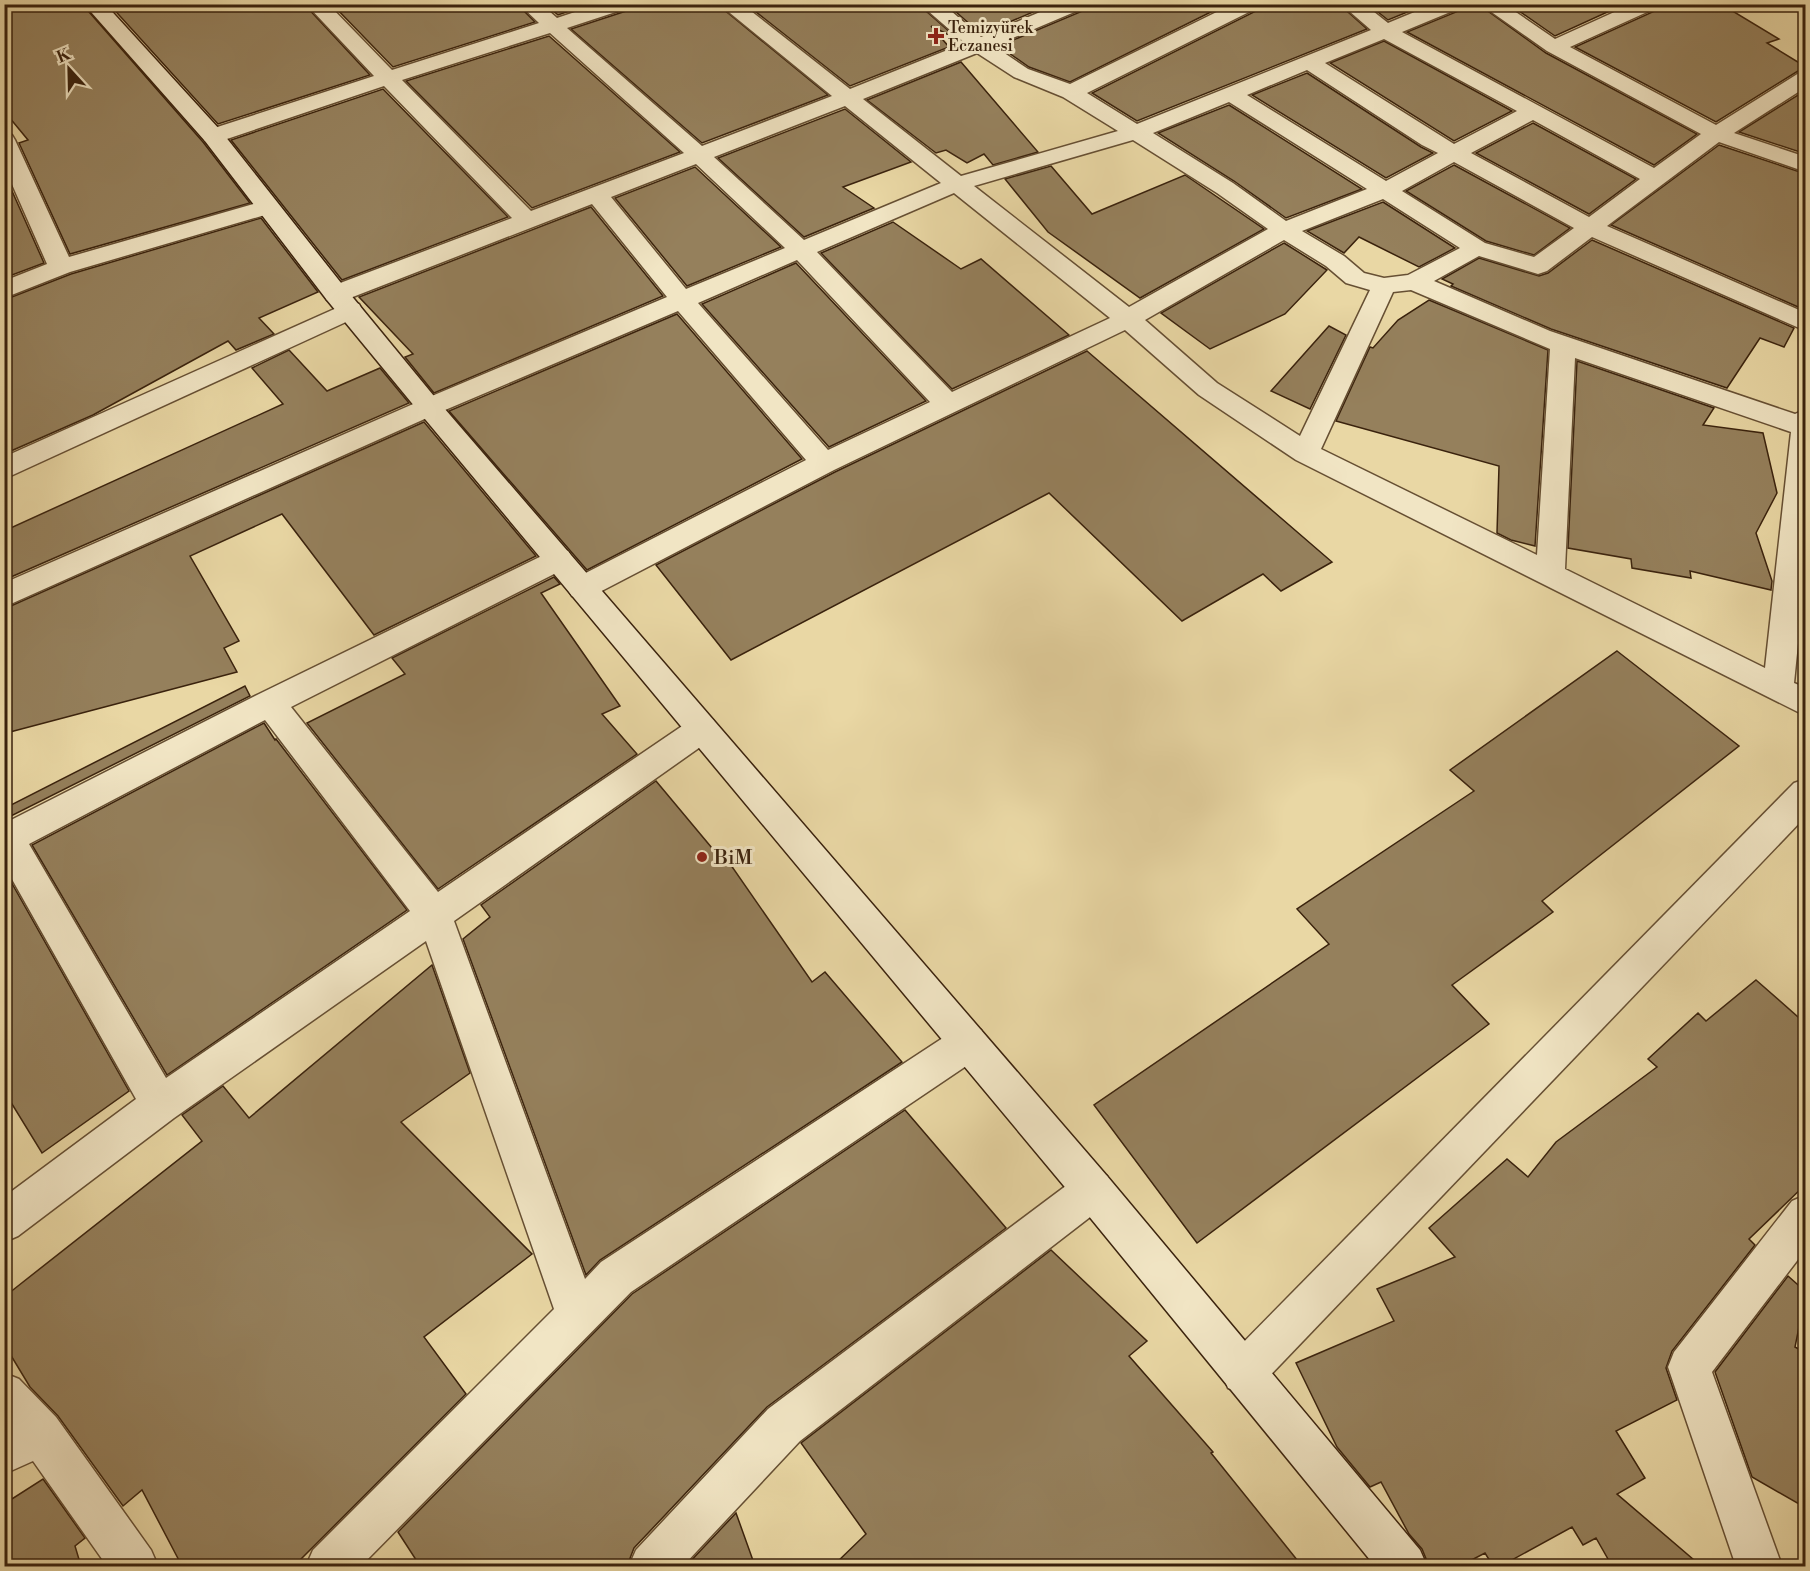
<svg xmlns="http://www.w3.org/2000/svg" width="1810" height="1571" font-family="'Libre Bodoni',serif">
<style>
.building{fill:#95805c;stroke:#3a220d;stroke-width:1.5}
.lines{fill:none;stroke-linecap:round;stroke-linejoin:round}
.street-casing{stroke:#664f33;stroke-width:3}
.secondary-casing{stroke:#3a220d;stroke-width:3}
.street{fill:#f1e5c4;fill-rule:evenodd}
.secondary{fill:#f1e5c4;fill-rule:evenodd}
.poi-dot{fill:#8f2418;stroke:#f1e5c4;stroke-width:2}
.labels{text-anchor:middle;stroke-width:6;stroke-linejoin:round;paint-order:stroke}
.far-poi-label{font-size:16px;fill:#3a220d;stroke:#f1e5c4;text-anchor:start}
.poi-label{font-size:20px;fill:#3a220d;stroke:#f1e5c4;text-anchor:start}
</style>
<rect width="100%" height="100%" fill="#e9d7a4"/>
<filter id="stains"><feTurbulence type="fractalNoise" baseFrequency=".00333" numOctaves="4"/><feColorMatrix values="0 0 0 0 .2 0 0 0 0 .09 0 0 0 0 .02 0 0 0 .5 -.17"/></filter>
<radialGradient id="worn" r=".72"><stop offset=".6" stop-color="#630" stop-opacity="0"/><stop offset="1" stop-color="#630" stop-opacity=".3"/></radialGradient>
<g class="building">
<polygon points="4,4 82,4 203,142 250,203 70,254 19,143 28,140 4,111"/>
<polygon points="109,4 304,4 370,75 218,124"/>
<polygon points="332,4 517,4 535,22 393,67"/>
<polygon points="545,4 590,4 558,15"/>
<polygon points="633,4 717,4 828,95 702,143 571,29 629,10"/>
<polygon points="746,4 918,4 959,40 931,26 949,47 850,86"/>
<polygon points="947,4 1052,4 981,34"/>
<polygon points="1089,4 1227,4 1070,82 1029,67 999,46 1085,10"/>
<polygon points="1262,4 1339,4 1367,29 1137,121 1092,93 1258,10"/>
<polygon points="1368,4 1427,4 1388,20"/>
<polygon points="1465,4 1478,4 1546,53 1697,134 1654,165 1407,32 1461,10"/>
<polygon points="1509,4 1625,4 1555,36"/>
<polygon points="1661,4 1721,4 1779,39 1767,43 1806,67 1806,69 1798,71 1716,122 1575,47 1657,10"/>
<polygon points="549,36 680,152 532,208 406,81"/>
<polygon points="1384,41 1512,111 1454,141 1330,63"/>
<polygon points="961,62 1038,152 993,165 984,154 967,163 946,150 936,153 867,100"/>
<polygon points="1307,73 1421,147 1433,153 1386,178 1252,95"/>
<polygon points="383,89 508,217 342,280 231,140"/>
<polygon points="1806,90 1806,154 1739,132"/>
<polygon points="1229,105 1362,189 1286,218 1234,181 1158,133"/>
<polygon points="845,109 911,162 843,187 874,208 804,237 718,158"/>
<polygon points="1533,123 1636,179 1589,214 1476,153"/>
<polygon points="1719,145 1806,174 1805,310 1611,225"/>
<polygon points="1454,165 1570,228 1534,255 1486,241 1406,191"/>
<polygon points="1051,166 1092,214 1185,175 1264,229 1140,298 1048,232 1005,179"/>
<polygon points="695,167 781,247 687,286 615,198"/>
<polygon points="4,173 44,263 4,278"/>
<polygon points="1383,202 1455,248 1419,267 1359,237 1344,253 1307,231"/>
<polygon points="591,207 663,296 434,393 405,357 413,354 359,297"/>
<polygon points="261,218 318,292 259,318 274,334 236,350 228,341 93,415 4,454 4,300 71,274"/>
<polygon points="893,222 961,269 981,259 1069,335 952,389 821,253"/>
<polygon points="1592,240 1794,328 1784,347 1760,338 1727,388 1551,329 1451,286 1453,284 1442,279 1479,258 1539,276 1548,273"/>
<polygon points="1284,243 1327,270 1285,314 1210,349 1161,313"/>
<polygon points="796,263 926,401 829,447 702,304"/>
<polygon points="1429,300 1548,350 1535,546 1511,540 1497,533 1499,466 1336,421 1370,347 1373,348 1398,320"/>
<polygon points="677,314 802,459 587,570 449,411"/>
<polygon points="1329,326 1346,335 1310,409 1271,391"/>
<polygon points="289,350 327,391 380,368 409,403 4,580 4,531 283,404 252,368"/>
<polygon points="1087,351 1332,562 1281,591 1263,574 1182,621 1049,493 731,660 656,565 835,472"/>
<polygon points="1577,361 1714,408 1703,425 1763,433 1777,493 1756,533 1772,581 1771,590 1690,571 1691,578 1632,568 1631,559 1568,548"/>
<polygon points="424,422 536,556 374,635 282,514 190,556 239,641 224,648 237,672 10,732 11,677 4,679 4,609"/>
<polygon points="554,577 560,584 541,593 620,706 602,714 637,754 438,889 307,723 405,674 392,658"/>
<polygon points="1617,651 1739,746 1542,901 1553,912 1452,985 1489,1024 1197,1243 1094,1105 1329,944 1297,909 1474,791 1450,770"/>
<polygon points="245,686 250,696 9,817 5,808"/>
<polygon points="264,723 275,740 276,739 407,910 167,1075 32,845"/>
<polygon points="656,781 722,860 726,858 812,982 825,972 902,1062 600,1260 586,1275 463,939 490,917 481,905"/>
<polygon points="10,880 129,1091 42,1153 4,1091 4,883"/>
<polygon points="432,965 470,1073 401,1122 532,1254 424,1337 466,1394 294,1566 182,1566 142,1490 123,1506 58,1416 30,1387 4,1344 4,1297 202,1141 182,1115 223,1086 249,1118"/>
<polygon points="1756,980 1806,1024 1806,1184 1749,1239 1755,1245 1672,1351 1666,1368 1677,1400 1616,1431 1645,1478 1617,1494 1701,1566 1612,1566 1596,1538 1583,1545 1572,1527 1501,1566 1493,1566 1485,1553 1460,1566 1429,1566 1422,1549 1409,1534 1381,1482 1370,1487 1337,1447 1296,1363 1394,1321 1377,1289 1455,1257 1429,1228 1507,1159 1528,1177 1556,1142 1657,1067 1648,1059 1698,1013 1706,1021"/>
<polygon points="905,1110 1006,1228 767,1407 634,1548 627,1566 420,1566 398,1532 632,1294"/>
<polygon points="1051,1250 1147,1341 1129,1356 1213,1452 1211,1453 1302,1566 833,1566 866,1534 801,1443"/>
<polygon points="1788,1276 1806,1292 1795,1347 1806,1353 1806,1508 1752,1477 1715,1372"/>
<polygon points="43,1479 85,1538 75,1546 81,1566 4,1566 4,1504"/>
<polygon points="736,1513 755,1566 686,1566"/>
</g>
<g class="lines">
<defs>
<g id="street">
<path d="M306,4H328L392,70L539,23L519,4H541L557,18L599,4H631L628,8L567,28L702,146L832,96L719,4H742L850,89L965,43L920,4H943L981,37L1059,4H1087L1084,8L994,46L1028,69L1070,84L1233,4H1260L1257,8L1087,93L1137,124L1371,30L1341,4H1364L1388,23L1434,4H1463L1460,8L1402,32L1654,168L1701,134L1547,51L1480,4H1504L1555,39L1632,4H1659L1656,8L1570,47L1716,125L1799,73L1806,71V87L1734,133L1806,157V172L1719,142L1607,226L1806,313V331L1592,237L1547,271L1538,274L1479,256L1434,281L1550,331L1795,414L1806,409V564L1794,683L1806,688V716L1296,460L1199,395L1125,330L834,470L592,596L582,599L572,596L567,588L572,580L806,460L678,311L438,413L4,607V583L420,401L667,297L592,204L345,300L336,302L327,300L324,294L327,288L512,218L384,86L221,141L213,143L205,141L202,136L205,131L374,76ZM550,33L684,153L531,211L402,80ZM1384,39L1517,111L1454,144L1325,63ZM977,53L1014,77L1063,97L1118,131L961,176L863,99ZM1307,70L1422,145L1438,153L1386,181L1247,95ZM1229,102L1367,189L1286,221L1233,183L1153,133ZM845,106L941,183L804,240L714,157ZM1533,120L1640,179L1589,217L1471,153ZM1133,140L1217,193L1268,229L1129,307L974,186ZM1454,162L1574,228L1534,257L1485,243L1402,191ZM696,164L785,248L686,289L611,197ZM954,193L1110,318L952,392L817,252ZM1383,199L1460,248L1408,275L1384,278L1364,273L1344,256L1302,231ZM1284,240L1326,266L1346,283L1370,290L1300,436L1217,383L1145,320ZM797,260L930,402L828,450L698,303ZM1411,290L1550,349L1537,555L1321,449L1393,292ZM1575,358L1791,432L1765,668L1565,569Z"/>
<polygon points="4,134 12,135 15,140 69,257 267,200 275,202 279,207 275,212 70,272 4,298 4,281 47,264 4,166"/>
<polygon points="350,302 359,304 362,310 359,316 4,479 4,457"/>
<path d="M558,548L568,551L573,559L568,567L291,707L438,892L691,720L702,716L713,720L718,729L713,738L454,921L585,1279L601,1262L955,1030L968,1025L981,1030L987,1043L981,1056L631,1292L361,1566H306L313,1550L554,1309L426,941L174,1118L18,1236L4,1242V1197L136,1099L4,865V818L11,820L259,694ZM265,720L410,911L166,1078L29,844Z"/>
<polygon points="1806,779 1806,816 1258,1388 1243,1394 1228,1388 1222,1373 1228,1358 1794,783"/>
<polygon points="1093,1170 1107,1176 1113,1190 1107,1204 800,1441 683,1566 629,1566 636,1550 768,1409 1079,1176"/>
<polygon points="1806,1195 1806,1249 1712,1372 1782,1566 1736,1566 1668,1367 1674,1352 1792,1201"/>
<polygon points="4,1373 19,1379 56,1417 151,1550 158,1566 107,1566 33,1461 4,1474"/>
</g>
<polygon id="secondary" points="84,4 105,4 221,131 345,288 438,401 1107,1176 1420,1550 1427,1566 1375,1566 1079,1204 420,413 327,300 205,141"/>
</defs>
<use href="#street" class="street-casing"/>
<use href="#secondary" class="secondary-casing"/>
<use href="#street" class="street"/>
<use href="#secondary" class="secondary"/>
</g>
<g class="poi-dot">
<path d="M933 27h6v6h6v6h-6v6h-6v-6h-6v-6h6z"/>
<circle cx="702" cy="857" r="6"/>
</g>
<g class="labels">
<g class="far-poi-label">
<text x="948" y="33">Temizyürek<tspan x="948" dy="18">Eczanesi</tspan></text>
</g>
<g class="poi-label">
<text x="714" y="864">BiM</text>
</g>
</g>
<rect width="1810" height="1571" fill="none" stroke="#e9d7a4" stroke-width="24"/>
<rect x="6" y="6" width="1798" height="1559" fill="none" stroke="#3a220d" stroke-width="3"/>
<rect x="12" y="12" width="1786" height="1547" fill="none" stroke="#3a220d" stroke-width="1.5"/>
<g transform="translate(69 69) rotate(338)" stroke="#f1e5c4" stroke-width="4.5" paint-order="stroke">
<path d="M0-4.5L10 22L0 15L-10 22Z" fill="#3a220d"/>
<text y="-9" font-size="16" font-weight="bold" text-anchor="middle" fill="#3a220d">K</text>
</g>
<rect width="100%" height="100%" filter="url(#stains)"/>
<rect width="100%" height="100%" fill="url(#worn)"/>
</svg>
